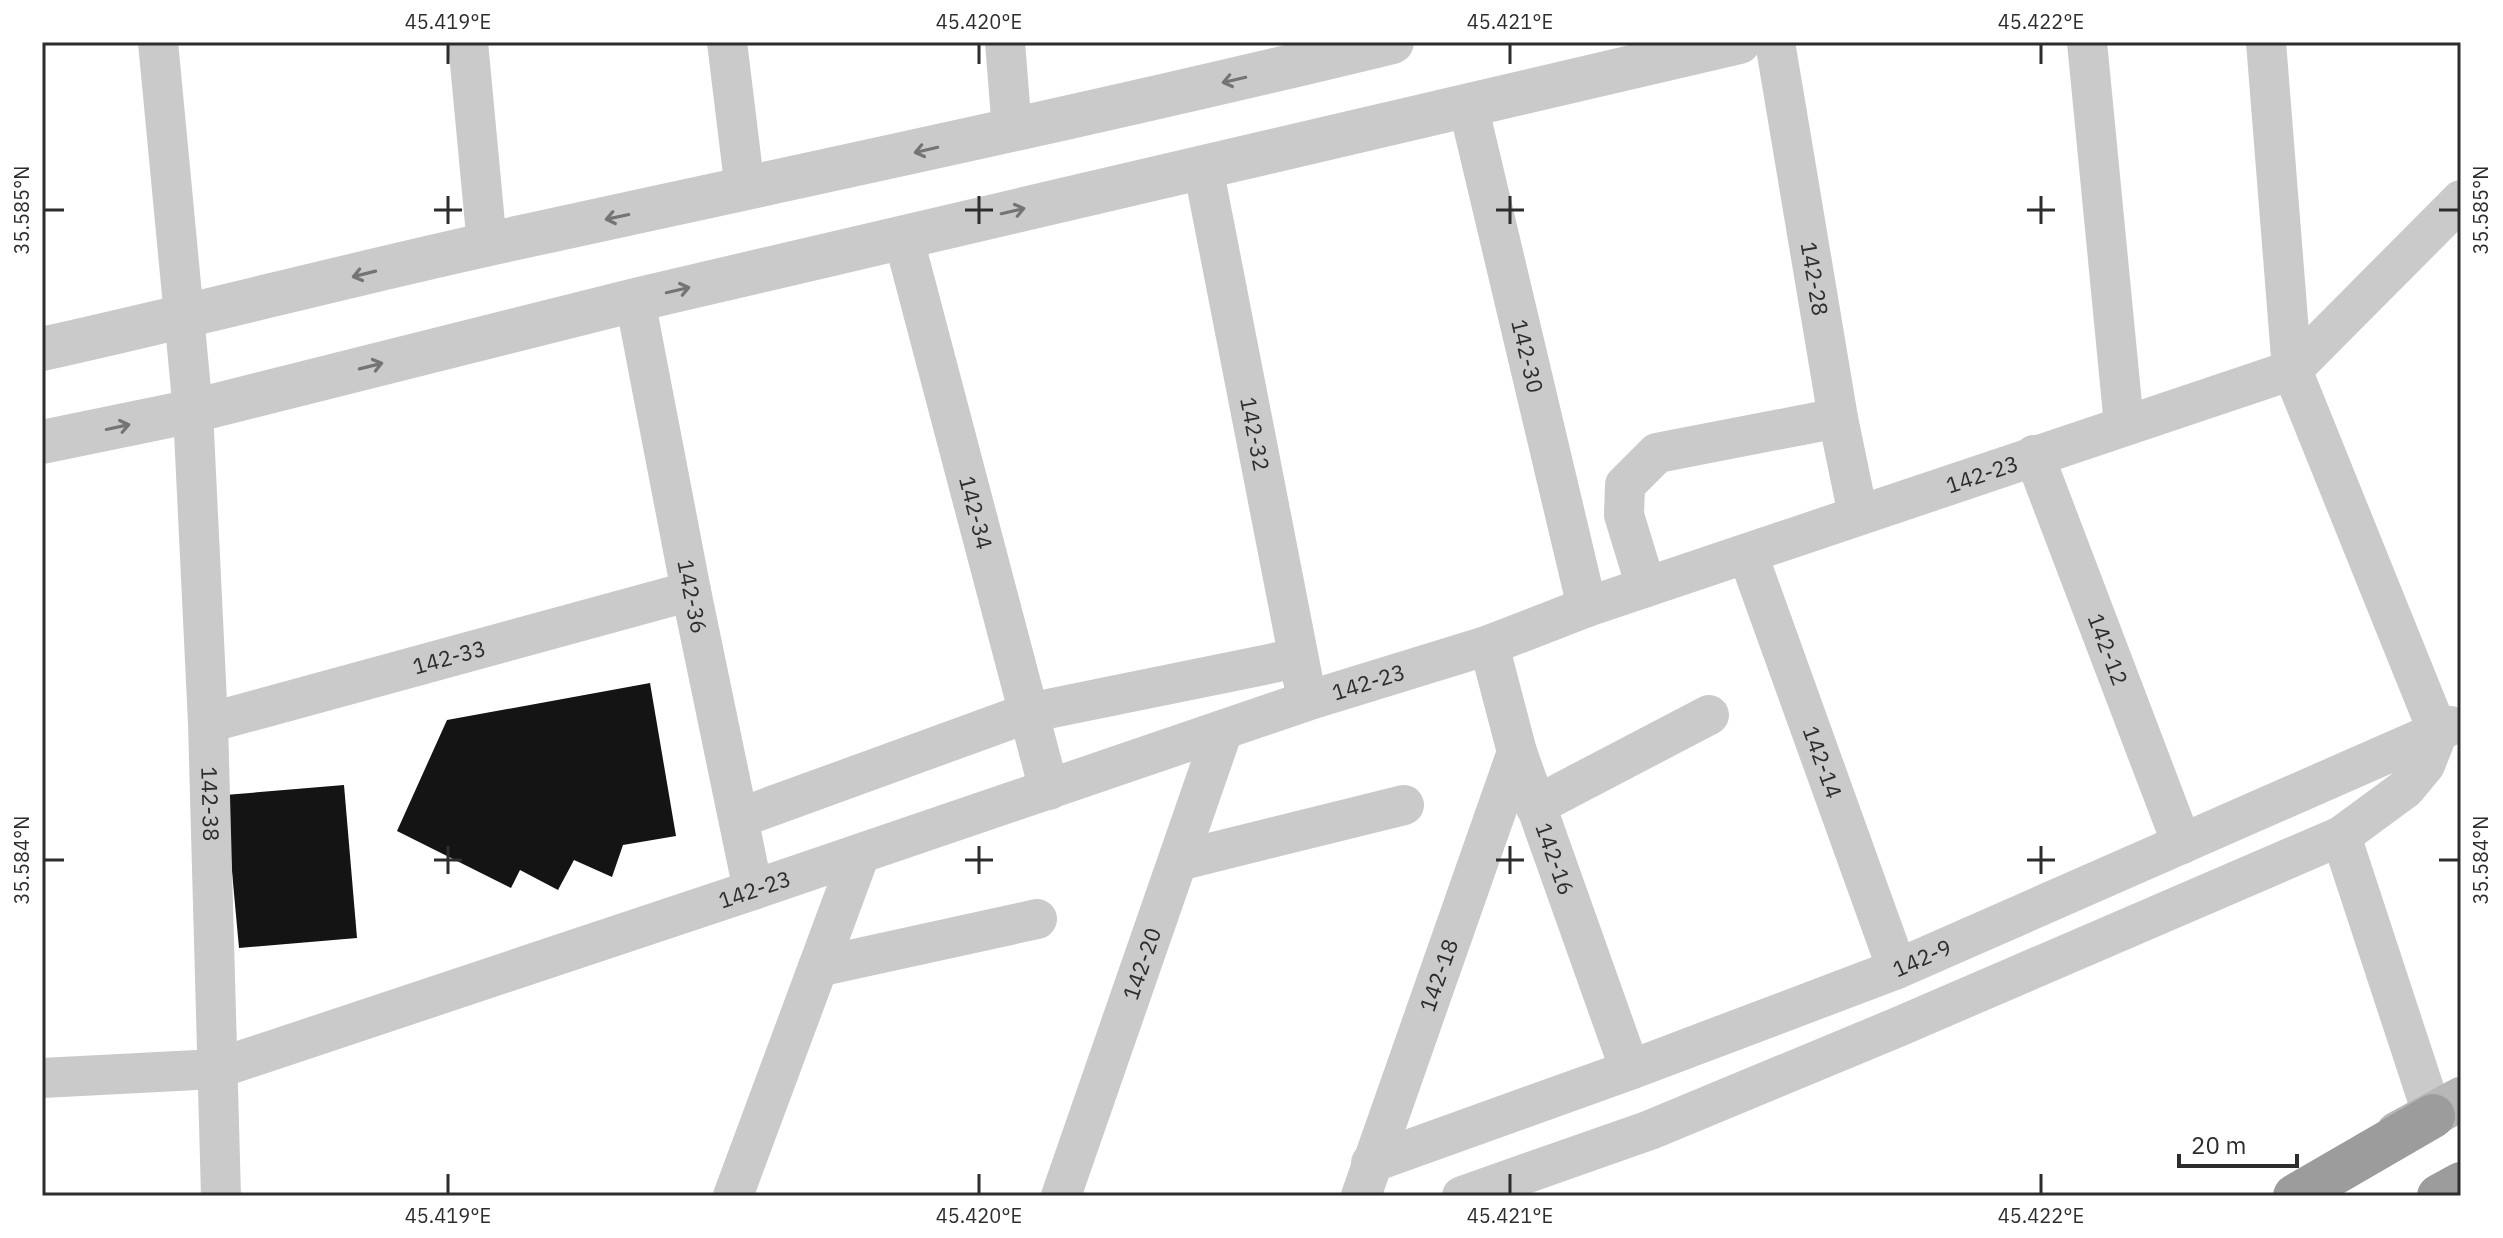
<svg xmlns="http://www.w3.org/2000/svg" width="2503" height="1238" font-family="'IBM Plex Sans',sans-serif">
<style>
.building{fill:#141414}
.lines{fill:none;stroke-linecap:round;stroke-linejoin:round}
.minor{stroke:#cacaca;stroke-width:40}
.tertiary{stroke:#cacaca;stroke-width:44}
.secondary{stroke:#b7b7b7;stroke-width:44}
.trunk{stroke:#9c9c9c;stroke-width:44}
.oneway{stroke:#747474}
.ticks{fill:none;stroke:#2d2d2d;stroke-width:3}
.labels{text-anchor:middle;stroke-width:8;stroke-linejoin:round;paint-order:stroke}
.street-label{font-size:22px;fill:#2d2d2d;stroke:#fff}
.neatline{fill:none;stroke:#2d2d2d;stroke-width:3}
.ticks-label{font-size:20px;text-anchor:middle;fill:#2d2d2d}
</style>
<rect width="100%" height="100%" fill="#fff"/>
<g class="building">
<polygon points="650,683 676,836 623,845 612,877 574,860 558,890 520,870 511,888 397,831 447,720"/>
<polygon points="344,785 357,938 239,948 225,795"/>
</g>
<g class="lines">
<g class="minor">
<path id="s1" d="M158,42L193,411L208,723L221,1196"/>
<polyline points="468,42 487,245"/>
<polyline points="727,42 745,190"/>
<polyline points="1005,42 1012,131"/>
<path id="s2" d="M1775,42L1838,418L1858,515"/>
<polyline points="2087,42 2124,425"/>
<path id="s3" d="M1468,105L1587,607"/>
<path id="s4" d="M1203,167L1304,685"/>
<path id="s5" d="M903,236L1049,790"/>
<path id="s6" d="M635,300L691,591L753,890"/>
<path id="s7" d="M2034,455L2182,844"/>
<path id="s8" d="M1748,555L1897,969"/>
<polyline points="1646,587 1624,515 1625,485 1657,453 1838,418"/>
<path id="s9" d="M1489,645L1517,752L1630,1070"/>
<path id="s10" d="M208,723L691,591"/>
<polyline points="1535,806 1709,715"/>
<polyline points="739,818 1028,713 1298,658"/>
<polyline points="2341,836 2433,1116"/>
<polyline points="1178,861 1404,805"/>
<polyline points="818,967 1037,919"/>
<path id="s11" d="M42,1078L216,1069L753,890L1307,701L1489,645L1587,607L2292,370L2461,200"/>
<path id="s12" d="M1371,1163L1630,1070L1897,969L2450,726"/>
<polyline points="733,1196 860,854"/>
<path id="s13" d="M1061,1196L1223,730"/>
<path id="s14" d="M1361,1196L1517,752"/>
<polyline points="1462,1196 1650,1130 1898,1027 2341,836 2405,789 2425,765 2438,732 2292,370 2266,42"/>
</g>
<g class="tertiary">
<path d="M42,349C192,316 340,277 489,244C790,178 1092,115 1392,42"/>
<polyline points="42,442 193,411 635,300 1739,42"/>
</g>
<polyline class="secondary" points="2398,1133 2461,1099"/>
<g class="trunk">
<polyline points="2295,1196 2433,1116"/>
<polyline points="2439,1196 2461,1184"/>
</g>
</g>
<defs><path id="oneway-shaft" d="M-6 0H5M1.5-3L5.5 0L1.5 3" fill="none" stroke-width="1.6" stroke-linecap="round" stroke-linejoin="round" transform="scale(2)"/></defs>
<g class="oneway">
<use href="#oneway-shaft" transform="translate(1234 80) rotate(167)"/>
<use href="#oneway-shaft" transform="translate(926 150) rotate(167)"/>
<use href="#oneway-shaft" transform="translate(1013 211) rotate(-13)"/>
<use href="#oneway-shaft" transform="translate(617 217) rotate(168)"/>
<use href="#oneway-shaft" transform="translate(364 274) rotate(166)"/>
<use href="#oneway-shaft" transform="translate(678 290) rotate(-13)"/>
<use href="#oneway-shaft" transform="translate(371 366) rotate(-14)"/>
<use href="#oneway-shaft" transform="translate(118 427) rotate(-12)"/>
</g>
<path class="ticks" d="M448,44V64M979,44V64M1510,44V64M2041,44V64M448,196V224M979,196V224M1510,196V224M2041,196V224M44,210H64M434,210H462M965,210H993M1496,210H1524M2027,210H2055M2439,210H2459M448,846V874M979,846V874M1510,846V874M2041,846V874M44,860H64M434,860H462M965,860H993M1496,860H1524M2027,860H2055M2439,860H2459M448,1174V1194M979,1174V1194M1510,1174V1194M2041,1174V1194"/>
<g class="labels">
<g class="street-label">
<text dy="8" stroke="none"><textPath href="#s2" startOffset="240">142-28</textPath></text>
<text dy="8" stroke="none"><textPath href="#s3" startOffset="258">142-30</textPath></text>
<text dy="8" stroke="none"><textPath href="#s4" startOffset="272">142-32</textPath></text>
<text dy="8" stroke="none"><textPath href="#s11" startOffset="2038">142-23</textPath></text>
<text dy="8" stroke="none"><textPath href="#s5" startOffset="286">142-34</textPath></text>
<text dy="8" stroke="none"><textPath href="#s6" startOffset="302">142-36</textPath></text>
<text dy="8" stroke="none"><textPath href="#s7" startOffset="208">142-12</textPath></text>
<text dy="8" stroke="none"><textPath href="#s10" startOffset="250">142-33</textPath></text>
<text dy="8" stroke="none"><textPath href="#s11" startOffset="1390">142-23</textPath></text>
<text dy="8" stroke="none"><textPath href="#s8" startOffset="220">142-14</textPath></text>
<text dy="8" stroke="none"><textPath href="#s1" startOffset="764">142-38</textPath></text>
<text dy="8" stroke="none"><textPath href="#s9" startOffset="224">142-16</textPath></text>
<text dy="8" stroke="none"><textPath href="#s11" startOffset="742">142-23</textPath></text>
<text dy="8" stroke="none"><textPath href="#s12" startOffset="588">142-9</textPath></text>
<text dy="8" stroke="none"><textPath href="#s13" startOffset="246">142-20</textPath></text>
<text dy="8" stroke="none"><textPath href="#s14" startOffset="234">142-18</textPath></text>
</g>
</g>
<rect width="2503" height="1238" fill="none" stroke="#ffffff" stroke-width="88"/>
<path d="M2179 1154v12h118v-12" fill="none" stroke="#2d2d2d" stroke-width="4"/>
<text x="2191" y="1154" font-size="24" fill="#2d2d2d" stroke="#ffffff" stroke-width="6" paint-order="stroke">20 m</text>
<rect x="44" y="44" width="2415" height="1150" class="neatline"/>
<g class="ticks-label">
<text x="448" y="29">45.419°E</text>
<text x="979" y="29">45.420°E</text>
<text x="1510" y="29">45.421°E</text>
<text x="2041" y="29">45.422°E</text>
<text transform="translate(22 210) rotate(-90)" y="7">35.585°N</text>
<text transform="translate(2481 210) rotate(-90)" y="7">35.585°N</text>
<text transform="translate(22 860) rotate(-90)" y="7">35.584°N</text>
<text transform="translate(2481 860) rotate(-90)" y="7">35.584°N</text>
<text x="448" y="1223">45.419°E</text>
<text x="979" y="1223">45.420°E</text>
<text x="1510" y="1223">45.421°E</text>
<text x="2041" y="1223">45.422°E</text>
</g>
</svg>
